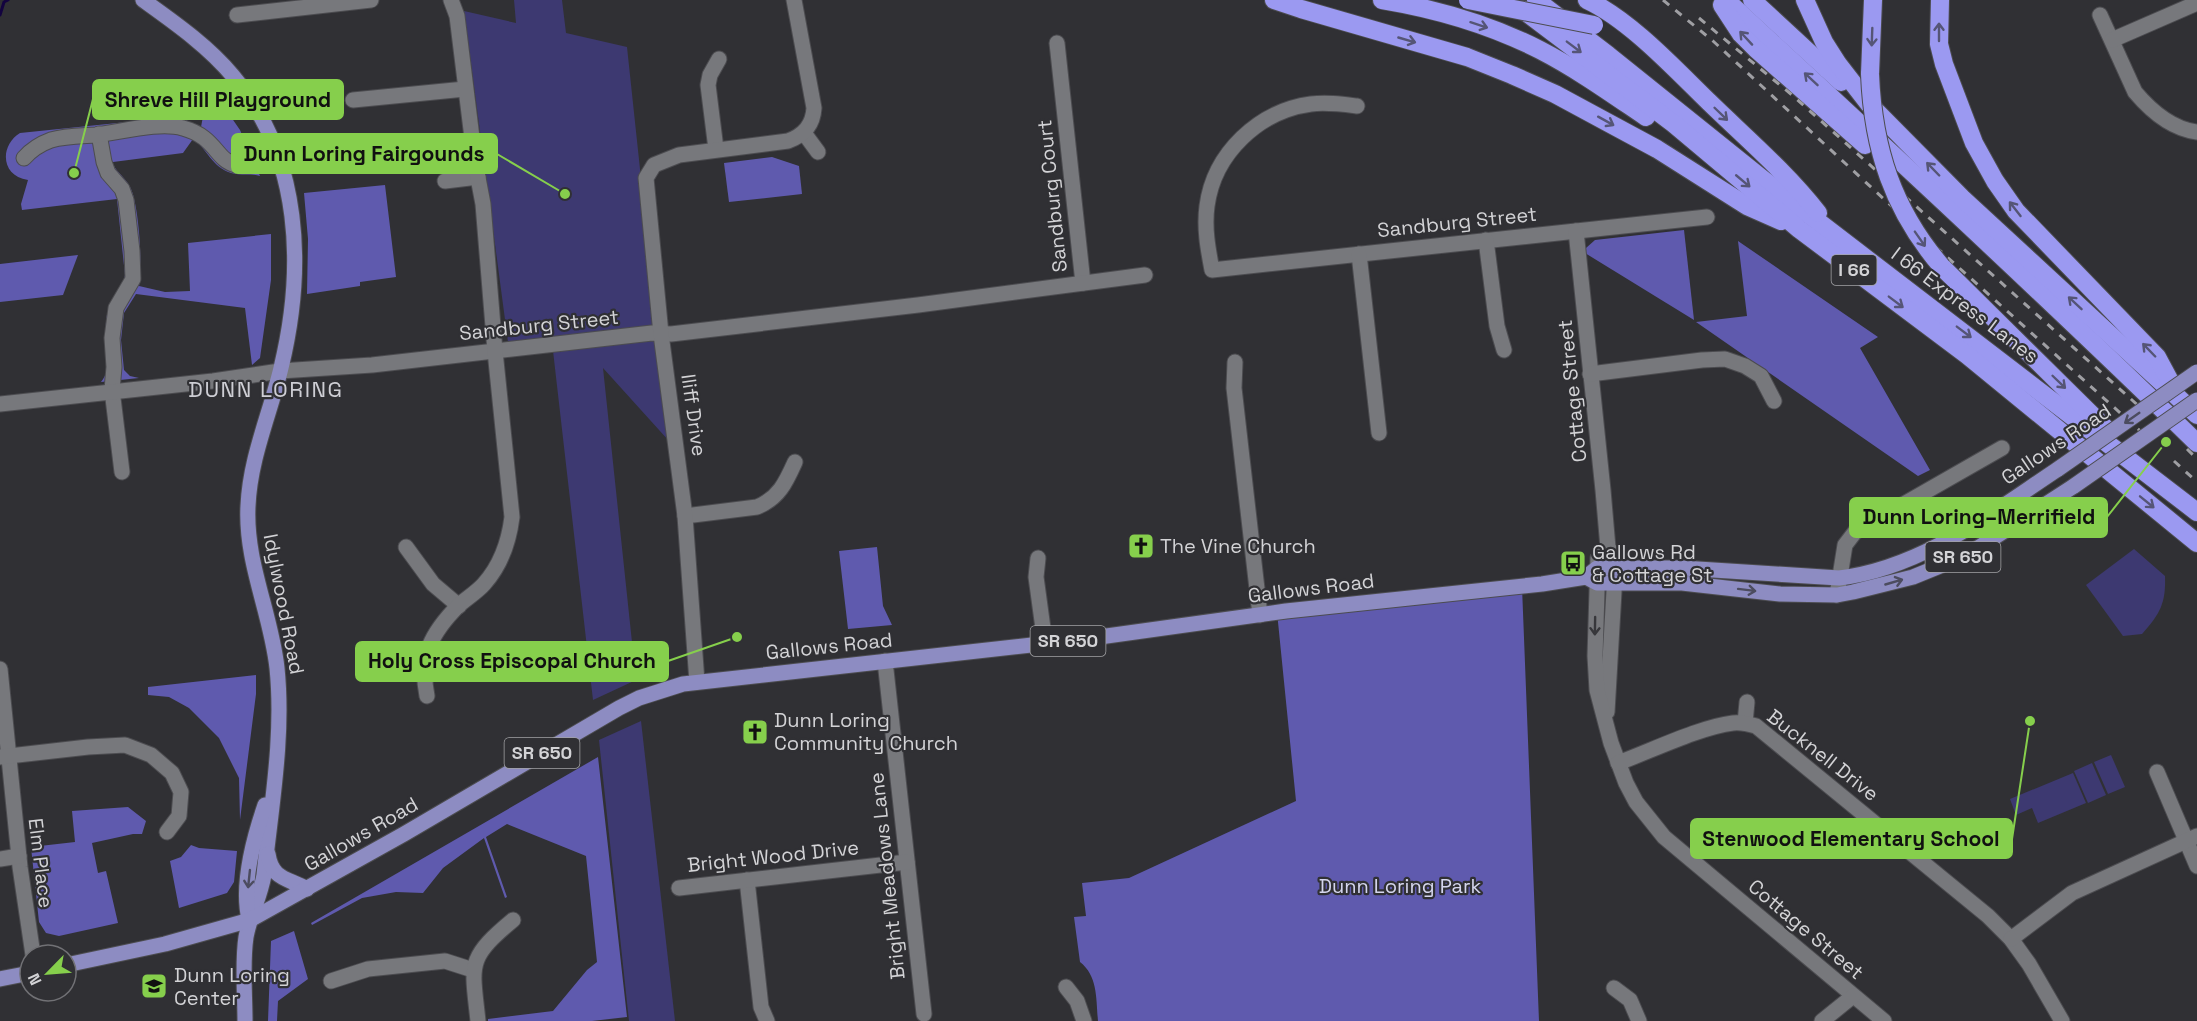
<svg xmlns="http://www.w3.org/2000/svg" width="2197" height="1021" font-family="'Space Grotesk',sans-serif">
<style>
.green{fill:#3d3971}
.forest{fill:#5f5aae}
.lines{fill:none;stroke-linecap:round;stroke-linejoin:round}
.stream{stroke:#13033f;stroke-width:3}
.minor-casing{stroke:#4c4c50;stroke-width:17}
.major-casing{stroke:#4c4c50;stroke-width:17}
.highway-casing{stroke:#4c4c50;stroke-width:20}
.minor{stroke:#77787c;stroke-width:15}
.major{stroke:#8d8cc2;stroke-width:15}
.highway{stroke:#9b99f1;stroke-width:18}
.rail{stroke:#9f9fa3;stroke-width:3;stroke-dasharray:8 8;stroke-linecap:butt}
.major-bridge-casing{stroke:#4c4c50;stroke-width:17;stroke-linecap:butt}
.highway-bridge-casing{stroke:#4c4c50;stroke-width:20;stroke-linecap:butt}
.major-bridge{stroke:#8d8cc2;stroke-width:15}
.highway-bridge{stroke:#9b99f1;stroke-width:18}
.oneway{stroke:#555576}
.oneway2{stroke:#4c4c5f}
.oneway3{stroke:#37373b}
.labels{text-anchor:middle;stroke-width:4.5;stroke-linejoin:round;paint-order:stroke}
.shield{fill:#303034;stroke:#a2a2a5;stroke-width:1.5}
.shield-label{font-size:18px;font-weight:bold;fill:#d3d3d6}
.street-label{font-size:20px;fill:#d3d3d6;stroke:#303034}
.poi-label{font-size:20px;fill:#d3d3d6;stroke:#303034;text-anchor:start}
.park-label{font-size:20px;fill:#d5d6ee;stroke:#303034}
.quarter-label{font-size:22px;letter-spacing:1.5px;fill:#ceced4;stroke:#303034}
.leader{fill:none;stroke:#86cf4c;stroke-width:2}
.callout-dot{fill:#86cf4c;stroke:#303034;stroke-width:2}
.callout{fill:#86cf4c;stroke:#86cf4c;stroke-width:2}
.callout-label{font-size:21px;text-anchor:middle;font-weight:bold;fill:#111}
</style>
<rect width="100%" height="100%" fill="#303034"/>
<g class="green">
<polygon points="514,0 562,0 566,33 627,47 669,441 603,368 636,680 593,700 552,342 508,342 464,11 516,23"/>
<path d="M2134,549L2165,576C2166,603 2160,614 2142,634L2123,636L2086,585Z"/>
<polygon points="641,721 675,1021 629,1021 599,740"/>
<polygon points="2111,755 2125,787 2108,794 2094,762"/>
<polygon points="2092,763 2106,795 2088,803 2074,771"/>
<polygon points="2073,773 2086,803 2038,823 2032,808 2016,815 2010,799"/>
</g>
<g class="forest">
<path d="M209,85L240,130L260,176C250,173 241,176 231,173C212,167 208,150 193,139L183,153L113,162V164C117,173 126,178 130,187C139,203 143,269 139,286L165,292L190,291L188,243L271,234V280L260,358L252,365L245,308L136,294L124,313L121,340L124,370L130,376L139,378L101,382C114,367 104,340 106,322C107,303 122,293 125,275L117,199L22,210L21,204L28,180C0,176 0,145 20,133L166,118L183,119L201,127Z"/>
<polygon points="772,157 799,166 802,194 729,202 724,163"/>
<polygon points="385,185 396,277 360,282 360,286 307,294 308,239 304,193"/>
<polygon points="1684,230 1694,320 1585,253 1586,248 1595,240"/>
<polygon points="1738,241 1878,337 1860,348 1930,470 1918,476 1696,322 1747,316"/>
<polygon points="78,255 63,295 0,302 0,264"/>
<polygon points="877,547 883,606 892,625 848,629 839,551"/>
<path d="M1522,587L1539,1021H1098C1096,999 1098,976 1080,962L1074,917L1086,916L1082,883L1129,878L1296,801L1277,612Z"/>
<polygon points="256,675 256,694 240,820 239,778 219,738 189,708 169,697 148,695 148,687"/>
<polygon points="598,757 627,1017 592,1021 488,1021 488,1019 553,1011 587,970 597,962 586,856 507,824 486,837 507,897 505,898 484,838 443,868 423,893 396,892 362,898 312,925 311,923"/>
<polygon points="128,807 146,821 142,834 133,834 92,843 98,873 106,871 118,923 59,936 46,933 39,922 31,847 75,842 72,811"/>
<polygon points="191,845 199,848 237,851 234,882 227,893 179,908 170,861 181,857"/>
<polygon points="294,931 308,979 278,1001 277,1021 268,1021 271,941"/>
</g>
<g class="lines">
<polyline class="stream" points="0,15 4,2 8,0"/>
<defs>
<g id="minor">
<polyline points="237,15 371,0"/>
<path d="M2100,15L2135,92C2151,111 2173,129 2197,132"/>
<polyline points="2112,40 2197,3"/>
<polyline points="1057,43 1083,283"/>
<polyline points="353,100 465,89"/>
<path d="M1357,106C1341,104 1326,102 1311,104C1259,111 1214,153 1207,206C1204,228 1208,249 1212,270L1707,217"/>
<polyline points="804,133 818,152"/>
<polyline points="99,134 104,162 108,173 122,189 126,200 132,251 133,279 116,308 112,338 114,367 112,390 122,472"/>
<polyline points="716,149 708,85 710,75 719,59"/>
<path d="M24,158C31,150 40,144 51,140C65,136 82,136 96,135C121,132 160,121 183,128C231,141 208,183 279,158"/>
<polyline points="445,181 478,177"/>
<polyline points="1576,231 1603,490 1608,548 1616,557 1607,712"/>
<polyline points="1486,240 1497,326 1504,350"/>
<polyline points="1359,254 1379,433"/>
<polyline points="1235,362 1234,388 1260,615"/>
<polyline points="1590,374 1702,360 1725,359 1745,366 1761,376 1774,401"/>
<polyline points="0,404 213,381 280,371 372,365 652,333 671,334 918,305 1145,275"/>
<path d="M685,516L757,507C779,498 786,482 795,462"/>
<polyline points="406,547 433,584 459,606"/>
<polyline points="1608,548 1598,558 1595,656 1597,690 1611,743 1626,783 1636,802 1664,837 1884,1021"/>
<polyline points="1038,558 1036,577 1045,643"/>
<polyline points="1837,595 1845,545 1855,532 2002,448"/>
<polyline points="885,661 924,1014"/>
<polyline points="0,669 20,867 33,955"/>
<path d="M697,682L685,516L661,334L646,178L654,165L679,155L788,141C804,135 813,125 814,108L794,0"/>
<path d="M427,696C419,656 431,633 459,605C467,598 477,592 484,584C501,565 509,541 512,517L495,351L483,204L475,162L457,16L451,0"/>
<polyline points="1745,723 1747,702"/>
<polyline points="0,757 88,747 125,745 151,755 172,773 181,792 179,816 167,832"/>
<path d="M1618,763C1651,751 1700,727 1733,723C1741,722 1749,724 1756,726L1988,916L2011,939L2029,964L2062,1021"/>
<polyline points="2157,772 2197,866"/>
<polyline points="0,859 19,856"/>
<polyline points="747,880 761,1007 767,1021"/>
<polyline points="679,888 907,862"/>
<polyline points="2011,939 2072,893 2197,836"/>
<polyline points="331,981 368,969 445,961 473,970"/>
<polyline points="1066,987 1077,1001 1084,1021"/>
<polyline points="1614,988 1630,1000 1639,1021"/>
<path d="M478,1021C472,964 466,959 513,920"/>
<polyline points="1822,1021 1853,996"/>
</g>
<g id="major">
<path d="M143,0C175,23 208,46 233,76C302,158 305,269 281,368C270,414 250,458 248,506C245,562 271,613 277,668C284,737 271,807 264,875C260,898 250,915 246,937C242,963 245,995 245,1021"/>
<polyline points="1586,577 1597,583 1682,583 1780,594 1837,595 1853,592 1913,577 1967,555 2074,486"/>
<path d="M268,854C272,880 288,878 307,889"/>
<path d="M249,919C241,885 254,837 265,805"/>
<path d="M66,965L165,944L250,920L404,834L619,708L639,698L683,684L1085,639L1286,611L1542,584L1586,577L1597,568H1682L1839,578C1922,568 1990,514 2058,469"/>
<polyline points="0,979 30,973"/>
</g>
<g id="highway">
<polyline points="1274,0 1301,9 1467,57 1512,75 1555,94 1605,121 1657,149 1747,206 1781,221"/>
<path d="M1382,0C1436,9 1491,25 1540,50C1577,69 1612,94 1646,117"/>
<polyline points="1536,0 1608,55 1765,181 2197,512"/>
<path d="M1587,0C1630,20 1675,69 1709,102C1746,138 1786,172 1818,213"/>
<path d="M1726,0C1884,146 2043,293 2197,443"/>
<polyline points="1752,0 1841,82"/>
<polyline points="1805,0 1824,42 1838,64 1869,104 1962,198 2197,415"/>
<polyline points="1940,0 1939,44 1944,64 1974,143 1995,181 2016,211 2157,357 2172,385"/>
<polyline points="1722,5 1741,34 1756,49 1865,145"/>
<polyline points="1523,10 1674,124 1799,229 1967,355 2197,543"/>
<polyline points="1870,74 1873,0"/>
<polyline points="1942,267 2105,428"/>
</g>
</defs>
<use href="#minor" class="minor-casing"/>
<use href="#major" class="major-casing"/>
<use href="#highway" class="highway-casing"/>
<use href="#minor" class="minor"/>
<use href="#major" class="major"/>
<use href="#highway" class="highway"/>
<g class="rail">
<polyline points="1663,0 1713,41 1926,238 2148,438"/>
<polyline points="1699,18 1792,95 2161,426"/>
<polyline points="2187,449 2197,459"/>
<polyline points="2174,461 2197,482"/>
</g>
<defs>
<g id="major-bridge">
<polyline points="2058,469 2197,372"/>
<polyline points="2074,486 2197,400"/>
</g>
<g id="highway-bridge">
<polyline points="1468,0 1594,25"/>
<path d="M1870,74C1873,149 1893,210 1942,267"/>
</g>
</defs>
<use href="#major-bridge" class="major-bridge-casing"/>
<use href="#highway-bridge" class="highway-bridge-casing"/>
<use href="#major-bridge" class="major-bridge"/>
<use href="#highway-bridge" class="highway-bridge"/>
</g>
<defs><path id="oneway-shaft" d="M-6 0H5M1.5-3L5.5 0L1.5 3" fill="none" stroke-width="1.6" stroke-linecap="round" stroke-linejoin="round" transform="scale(1.5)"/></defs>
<g class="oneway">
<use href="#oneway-shaft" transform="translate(1479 25) rotate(18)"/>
<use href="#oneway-shaft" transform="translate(1939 32) rotate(-90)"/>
<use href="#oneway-shaft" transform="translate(1872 37) rotate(92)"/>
<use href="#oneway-shaft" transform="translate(1746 38) rotate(-133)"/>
<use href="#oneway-shaft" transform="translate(1407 40) rotate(16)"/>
<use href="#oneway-shaft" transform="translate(1574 47) rotate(37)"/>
<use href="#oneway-shaft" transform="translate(1811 79) rotate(-137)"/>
<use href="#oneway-shaft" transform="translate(1721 114) rotate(44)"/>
<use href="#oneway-shaft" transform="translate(1606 121) rotate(29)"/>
<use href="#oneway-shaft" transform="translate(1933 169) rotate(-134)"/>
<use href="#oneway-shaft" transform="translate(1743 181) rotate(40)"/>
<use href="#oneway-shaft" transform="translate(2015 209) rotate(-128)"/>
<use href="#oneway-shaft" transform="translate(1920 239) rotate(55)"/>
<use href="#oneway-shaft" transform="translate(1896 302) rotate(37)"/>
<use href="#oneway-shaft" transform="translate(2075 303) rotate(-137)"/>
<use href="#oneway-shaft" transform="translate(1964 332) rotate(37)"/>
<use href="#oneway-shaft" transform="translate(2149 350) rotate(-134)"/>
<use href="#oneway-shaft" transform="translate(2059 382) rotate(44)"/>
<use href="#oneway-shaft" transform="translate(2147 502) rotate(39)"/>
</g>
<g class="oneway2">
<use href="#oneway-shaft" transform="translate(2132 418) rotate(145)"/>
<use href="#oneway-shaft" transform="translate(1894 582) rotate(-16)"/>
<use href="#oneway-shaft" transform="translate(1747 590) rotate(7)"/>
<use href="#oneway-shaft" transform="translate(249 879) rotate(96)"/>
</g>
<use class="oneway3" href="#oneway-shaft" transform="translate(1595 626) rotate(91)"/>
<defs>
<symbol id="church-square" viewBox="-11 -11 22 22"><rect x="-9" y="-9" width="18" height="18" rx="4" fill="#86cf4c" stroke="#303034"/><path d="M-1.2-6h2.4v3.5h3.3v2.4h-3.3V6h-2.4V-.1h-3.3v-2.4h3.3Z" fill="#111"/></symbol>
<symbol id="bus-square" viewBox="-11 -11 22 22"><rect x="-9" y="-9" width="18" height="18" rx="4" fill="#86cf4c" stroke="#303034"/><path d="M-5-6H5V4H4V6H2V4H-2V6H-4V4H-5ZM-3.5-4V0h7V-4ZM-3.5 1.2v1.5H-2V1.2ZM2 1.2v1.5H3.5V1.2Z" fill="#111"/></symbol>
<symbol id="school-square" viewBox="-11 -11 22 22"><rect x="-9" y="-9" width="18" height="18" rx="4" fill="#86cf4c" stroke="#303034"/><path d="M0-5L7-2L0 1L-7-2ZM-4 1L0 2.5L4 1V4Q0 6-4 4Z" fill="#111"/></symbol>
</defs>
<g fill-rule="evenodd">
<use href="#church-square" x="1126" y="531" width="30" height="30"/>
<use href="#bus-square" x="1558" y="548" width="30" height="30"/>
<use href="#church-square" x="740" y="717" width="30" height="30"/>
<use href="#school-square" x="139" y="971" width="30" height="30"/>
</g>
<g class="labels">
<g class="shield">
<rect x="1831.5" y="255" width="45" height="30" rx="4.5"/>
<rect x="1925.5" y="542" width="75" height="30" rx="4.5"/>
<rect x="1030.5" y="626" width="75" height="30" rx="4.5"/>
<rect x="504.5" y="738" width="75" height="30" rx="4.5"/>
</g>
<g class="shield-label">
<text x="1854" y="276">I 66</text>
<text x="1963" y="563">SR 650</text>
<text x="1068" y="647">SR 650</text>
<text x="542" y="759">SR 650</text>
</g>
<g class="street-label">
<text transform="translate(1052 196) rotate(-96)" y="7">Sandburg Court</text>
<text transform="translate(1457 222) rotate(-6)" y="7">Sandburg Street</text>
<text transform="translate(1965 305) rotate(37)" y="7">I 66 Express Lanes</text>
<text transform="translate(539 325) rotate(-6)" y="7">Sandburg Street</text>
<text transform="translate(1572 391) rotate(-96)" y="7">Cottage Street</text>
<text transform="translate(694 415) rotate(82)" y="7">Iliff Drive</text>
<text transform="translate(2056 444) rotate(-34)" y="7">Gallows Road</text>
<text transform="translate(1311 588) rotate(-7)" y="7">Gallows Road</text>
<text transform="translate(284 604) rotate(79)" y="7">Idylwood Road</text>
<text transform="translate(829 646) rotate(-6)" y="7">Gallows Road</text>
<text transform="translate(1823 755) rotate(38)" y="7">Bucknell Drive</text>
<text transform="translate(361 834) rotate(-30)" y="7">Gallows Road</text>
<text transform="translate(773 856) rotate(-6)" y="7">Bright Wood Drive</text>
<text transform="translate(41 863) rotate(83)" y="7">Elm Place</text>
<text transform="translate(887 876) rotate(-96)" y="7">Bright Meadows Lane</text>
<text transform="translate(1806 929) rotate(40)" y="7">Cottage Street</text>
</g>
<g class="poi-label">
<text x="1160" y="553">The Vine Church</text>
<text x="1592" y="559">Gallows Rd<tspan x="1592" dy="23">&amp; Cottage St</tspan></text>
<text x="774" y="727">Dunn Loring<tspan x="774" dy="23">Community Church</tspan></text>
<text x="174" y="982">Dunn Loring<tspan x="174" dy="23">Center</tspan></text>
</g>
<g class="park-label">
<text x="1400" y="893">Dunn Loring Park</text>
</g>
<g class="quarter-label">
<text x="266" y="397">DUNN LORING</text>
</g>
</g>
<path class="leader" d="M74 173L93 99M565 194L497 154M2166 442L2107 517M737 637L668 661M2030 721L2012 839"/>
<g class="callout-dot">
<circle cx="74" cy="173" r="6"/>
<circle cx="565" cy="194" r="6"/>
<circle cx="2166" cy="442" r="6"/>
<circle cx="737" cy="637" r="6"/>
<circle cx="2030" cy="721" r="6"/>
</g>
<g class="callout">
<rect x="93" y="80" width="250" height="39" rx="6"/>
<rect x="232" y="134" width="265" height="39" rx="6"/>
<rect x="1850" y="498" width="257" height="39" rx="6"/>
<rect x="356" y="642" width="312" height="39" rx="6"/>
<rect x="1691" y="819" width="321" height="39" rx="6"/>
</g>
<g class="callout-label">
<text x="218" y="107">Shreve Hill Playground</text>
<text x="364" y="161">Dunn Loring Fairgounds</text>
<text x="1979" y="524">Dunn Loring–Merrifield</text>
<text x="512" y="668">Holy Cross Episcopal Church</text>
<text x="1851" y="846">Stenwood Elementary School</text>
</g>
<g transform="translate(48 973) rotate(245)"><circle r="28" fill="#303034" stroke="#717175" stroke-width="1.5"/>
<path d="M0-4.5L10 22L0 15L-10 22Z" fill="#86cf4c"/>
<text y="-9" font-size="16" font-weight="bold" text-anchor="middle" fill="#d3d3d6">N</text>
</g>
</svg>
